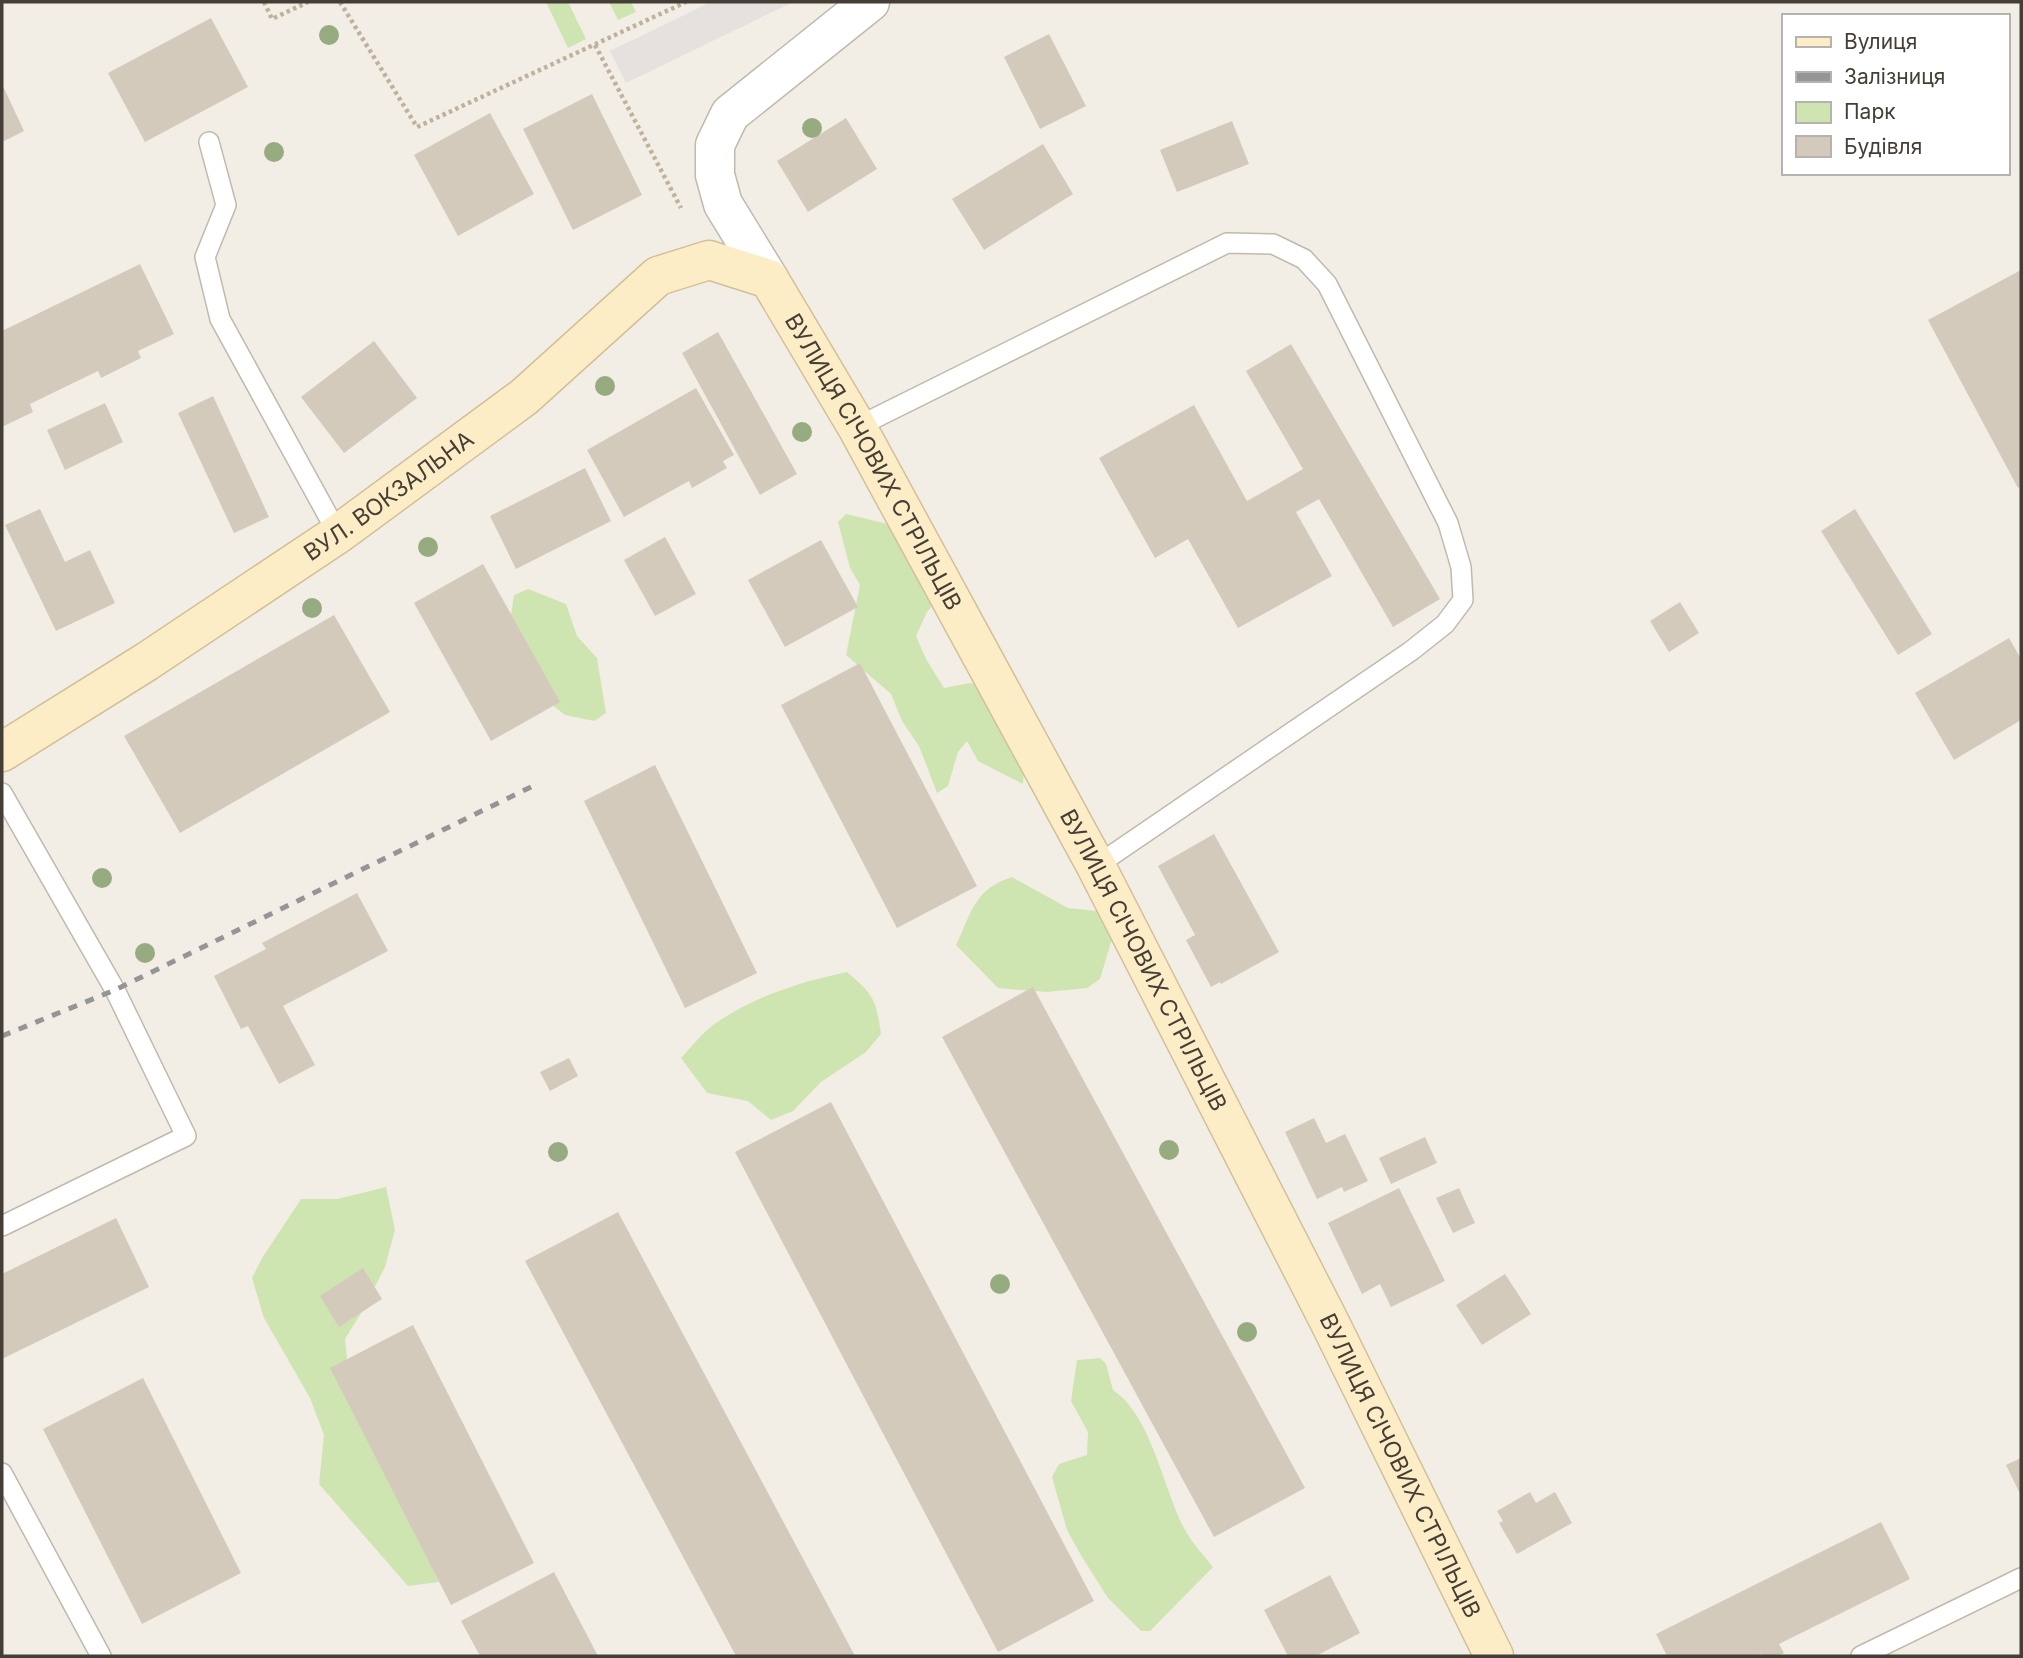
<svg xmlns="http://www.w3.org/2000/svg" width="2023" height="1658" font-family="Inter,sans-serif">
<style>
.green{fill:#cfe5b1}
.parking{fill:#e4e1de}
.building{fill:#d4cabc}
.lines{fill:none;stroke-linecap:round;stroke-linejoin:round}
.lane-casing{stroke:#c0b9ac;stroke-width:22}
.street-casing{stroke:#c0b9ac;stroke-width:41}
.secondary-casing{stroke:#d1c098;stroke-width:41}
.path{stroke:#bfb19b;stroke-width:4.5;stroke-dasharray:3.5 3.5;stroke-linecap:butt}
.lane{stroke:#fff;stroke-width:19}
.street{stroke:#fff;stroke-width:38}
.secondary{stroke:#fcedc7;stroke-width:38}
.rail{stroke:#959595;stroke-width:5;stroke-dasharray:9 9;stroke-linecap:butt}
.tree{fill:#96ab7f}
.labels{text-anchor:middle;stroke-width:5;stroke-linejoin:round;paint-order:stroke}
.street-label{font-size:23px;fill:#453e36;stroke:#fff}
</style>
<rect width="100%" height="100%" fill="#f2eee6"/>
<g class="green">
<polygon points="546,2 568,2 586,39 568,48"/>
<polygon points="609,2 631,2 636,12 618,20"/>
<polygon points="846,514 888,524 940,596 927,612 916,636 926,659 944,688 970,683 985,686 1025,754 1023,784 978,761 967,741 958,752 948,786 937,793 919,746 902,721 891,694 846,655 860,585 850,568 838,522"/>
<polygon points="528,589 566,604 577,636 597,658 606,713 594,721 565,715 541,696 509,628 514,595"/>
<path d="M1012,877L1068,908L1106,912L1112,939L1100,979L1087,988L1047,992L998,988L956,945C972,912 974,889 1012,877Z"/>
<path d="M847,972C874,995 876,999 881,1034L866,1052L821,1082L793,1111L771,1120L748,1101L707,1093L681,1058C692,1046 703,1032 716,1023C755,996 800,982 847,972Z"/>
<polygon points="386,1187 395,1230 385,1267 363,1310 345,1339 350,1385 439,1582 408,1586 319,1484 324,1435 310,1398 264,1318 252,1278 262,1258 301,1199 337,1199"/>
<path d="M1100,1358L1106,1364L1113,1390C1151,1415 1163,1487 1184,1528C1191,1542 1203,1554 1213,1567L1150,1631H1141L1108,1598L1082,1557L1067,1530L1052,1477L1059,1464L1087,1455L1088,1432L1071,1401L1077,1360Z"/>
</g>
<polygon class="parking" points="711,2 793,2 626,83 610,51"/>
<g class="building">
<polygon points="211,18 248,87 145,142 108,73"/>
<polygon points="1049,34 1086,106 1040,129 1004,57"/>
<polygon points="2,84 24,131 2,142"/>
<polygon points="592,94 642,195 573,230 523,129"/>
<polygon points="490,113 534,194 458,236 414,155"/>
<polygon points="846,118 877,169 808,212 777,161"/>
<polygon points="1232,121 1249,164 1177,192 1160,150"/>
<polygon points="1043,144 1073,194 984,250 952,199"/>
<polygon points="140,264 174,334 138,351 141,358 101,378 98,371 30,404 33,412 2,427 2,331"/>
<polygon points="2021,270 2021,486 2018,488 1928,320"/>
<polygon points="718,332 797,474 760,495 682,353"/>
<polygon points="374,341 417,398 344,453 301,397"/>
<polygon points="1291,344 1440,599 1393,627 1319,499 1296,512 1332,576 1238,628 1188,539 1155,558 1099,458 1194,405 1247,501 1279,483 1303,469 1246,371"/>
<polygon points="696,388 734,455 723,461 727,468 692,488 689,481 624,517 587,450"/>
<polygon points="213,396 269,517 234,533 178,413"/>
<polygon points="105,403 123,442 65,470 47,430"/>
<polygon points="585,468 611,521 516,569 490,516"/>
<polygon points="40,509 65,562 90,550 115,603 56,631 5,525"/>
<polygon points="1855,509 1932,634 1898,655 1821,531"/>
<polygon points="665,537 696,594 655,616 624,560"/>
<polygon points="821,540 858,607 785,647 748,580"/>
<polygon points="483,564 560,702 491,741 414,603"/>
<polygon points="1680,602 1699,633 1669,652 1650,621"/>
<polygon points="334,615 390,712 180,833 124,736"/>
<polygon points="2009,638 2021,659 2021,720 1954,760 1915,693"/>
<polygon points="860,663 977,886 897,928 781,705"/>
<polygon points="655,765 757,973 685,1008 584,801"/>
<polygon points="1214,834 1279,952 1221,984 1220,982 1211,987 1186,940 1195,935 1158,866"/>
<polygon points="357,893 388,951 283,1006 315,1065 279,1084 248,1026 241,1029 214,976 266,949 262,943"/>
<polygon points="1033,987 1305,1488 1214,1537 942,1037"/>
<polygon points="569,1058 578,1076 550,1091 540,1072"/>
<polygon points="831,1102 1094,1601 998,1652 735,1152"/>
<polygon points="1314,1118 1326,1143 1345,1134 1368,1181 1344,1192 1342,1187 1317,1199 1285,1132"/>
<polygon points="1425,1137 1437,1163 1391,1184 1379,1158"/>
<polygon points="1399,1188 1445,1281 1391,1307 1380,1284 1362,1294 1328,1223"/>
<polygon points="1459,1188 1475,1223 1453,1233 1436,1198"/>
<polygon points="618,1212 855,1656 736,1656 525,1261"/>
<polygon points="116,1218 149,1287 2,1359 2,1274"/>
<polygon points="363,1268 382,1299 339,1327 320,1296"/>
<polygon points="1505,1274 1531,1314 1482,1345 1456,1305"/>
<polygon points="413,1325 534,1563 451,1605 330,1368"/>
<polygon points="143,1378 241,1573 142,1624 43,1429"/>
<polygon points="2021,1458 2021,1496 2006,1465"/>
<polygon points="1530,1492 1536,1503 1555,1492 1572,1523 1517,1554 1499,1523 1503,1521 1497,1511"/>
<polygon points="1881,1522 1910,1579 1779,1644 1784,1653 1778,1656 1762,1656 1761,1654 1756,1656 1667,1656 1656,1634"/>
<polygon points="554,1572 598,1656 480,1656 461,1621"/>
<polygon points="1330,1575 1360,1633 1316,1656 1288,1656 1264,1610"/>
</g>
<g class="lines">
<defs>
<g id="lane">
<polyline points="209,142 226,205 205,257 220,319 338,534"/>
<polyline points="857,427 1227,243 1273,244 1304,259 1327,284 1448,523 1461,567 1463,600 1445,624 1411,651 1096,866"/>
<polyline points="2,793 115,990 186,1136 2,1226"/>
<polyline points="2,1473 101,1656"/>
<polyline points="1861,1656 2021,1578"/>
</g>
<polyline id="street" points="769,279 723,204 715,175 715,145 730,114 870,2"/>
<g id="secondary">
<path id="s1" d="M2,752L146,662L338,534L524,397L658,276L709,260L769,279L857,427L1096,866L1329,1321L1494,1656"/>
</g>
</defs>
<use href="#lane" class="lane-casing"/>
<use href="#street" class="street-casing"/>
<use href="#secondary" class="secondary-casing"/>
<g class="path">
<polyline points="264,2 272,19 308,2"/>
<polyline points="340,2 417,127 686,2"/>
<polyline points="595,45 681,208"/>
</g>
<use href="#lane" class="lane"/>
<use href="#street" class="street"/>
<use href="#secondary" class="secondary"/>
<polyline class="rail" points="2,1036 115,990 535,785"/>
</g>
<g class="tree">
<circle cx="329" cy="35" r="10"/>
<circle cx="812" cy="128" r="10"/>
<circle cx="274" cy="152" r="10"/>
<circle cx="605" cy="386" r="10"/>
<circle cx="802" cy="432" r="10"/>
<circle cx="428" cy="547" r="10"/>
<circle cx="312" cy="608" r="10"/>
<circle cx="102" cy="878" r="10"/>
<circle cx="145" cy="953" r="10"/>
<circle cx="1169" cy="1150" r="10"/>
<circle cx="558" cy="1152" r="10"/>
<circle cx="1000" cy="1284" r="10"/>
<circle cx="1247" cy="1332" r="10"/>
</g>
<g class="labels">
<g class="street-label">
<text dy="8" stroke="none"><textPath href="#s1" startOffset="1139">ВУЛИЦЯ СІЧОВИХ СТРІЛЬЦІВ</textPath></text>
<text dy="8" stroke="none"><textPath href="#s1" startOffset="464">ВУЛ. ВОКЗАЛЬНА</textPath></text>
<text dy="8" stroke="none"><textPath href="#s1" startOffset="1706">ВУЛИЦЯ СІЧОВИХ СТРІЛЬЦІВ</textPath></text>
<text dy="8" stroke="none"><textPath href="#s1" startOffset="2273">ВУЛИЦЯ СІЧОВИХ СТРІЛЬЦІВ</textPath></text>
</g>
</g>
<rect width="2023" height="1658" fill="none" stroke="#453e36" stroke-width="7"/>
<rect x="1782" y="14" width="228" height="161" fill="#ffffff" stroke="#b5b2af" stroke-width="2"/>
<rect x="1796" y="37" width="35" height="10" fill="#fcedc7" stroke="#b5b2af" stroke-width="2"/>
<text x="1844" y="49" font-size="21" fill="#453e36">Вулиця</text>
<rect x="1796" y="72" width="35" height="10" fill="#959595" stroke="#b5b2af" stroke-width="2"/>
<text x="1844" y="84" font-size="21" fill="#453e36">Залізниця</text>
<rect x="1796" y="102" width="35" height="21" fill="#cfe5b1" stroke="#b5b2af" stroke-width="2"/>
<text x="1844" y="119" font-size="21" fill="#453e36">Парк</text>
<rect x="1796" y="136" width="35" height="21" fill="#d4cabc" stroke="#b5b2af" stroke-width="2"/>
<text x="1844" y="154" font-size="21" fill="#453e36">Будівля</text>
</svg>
